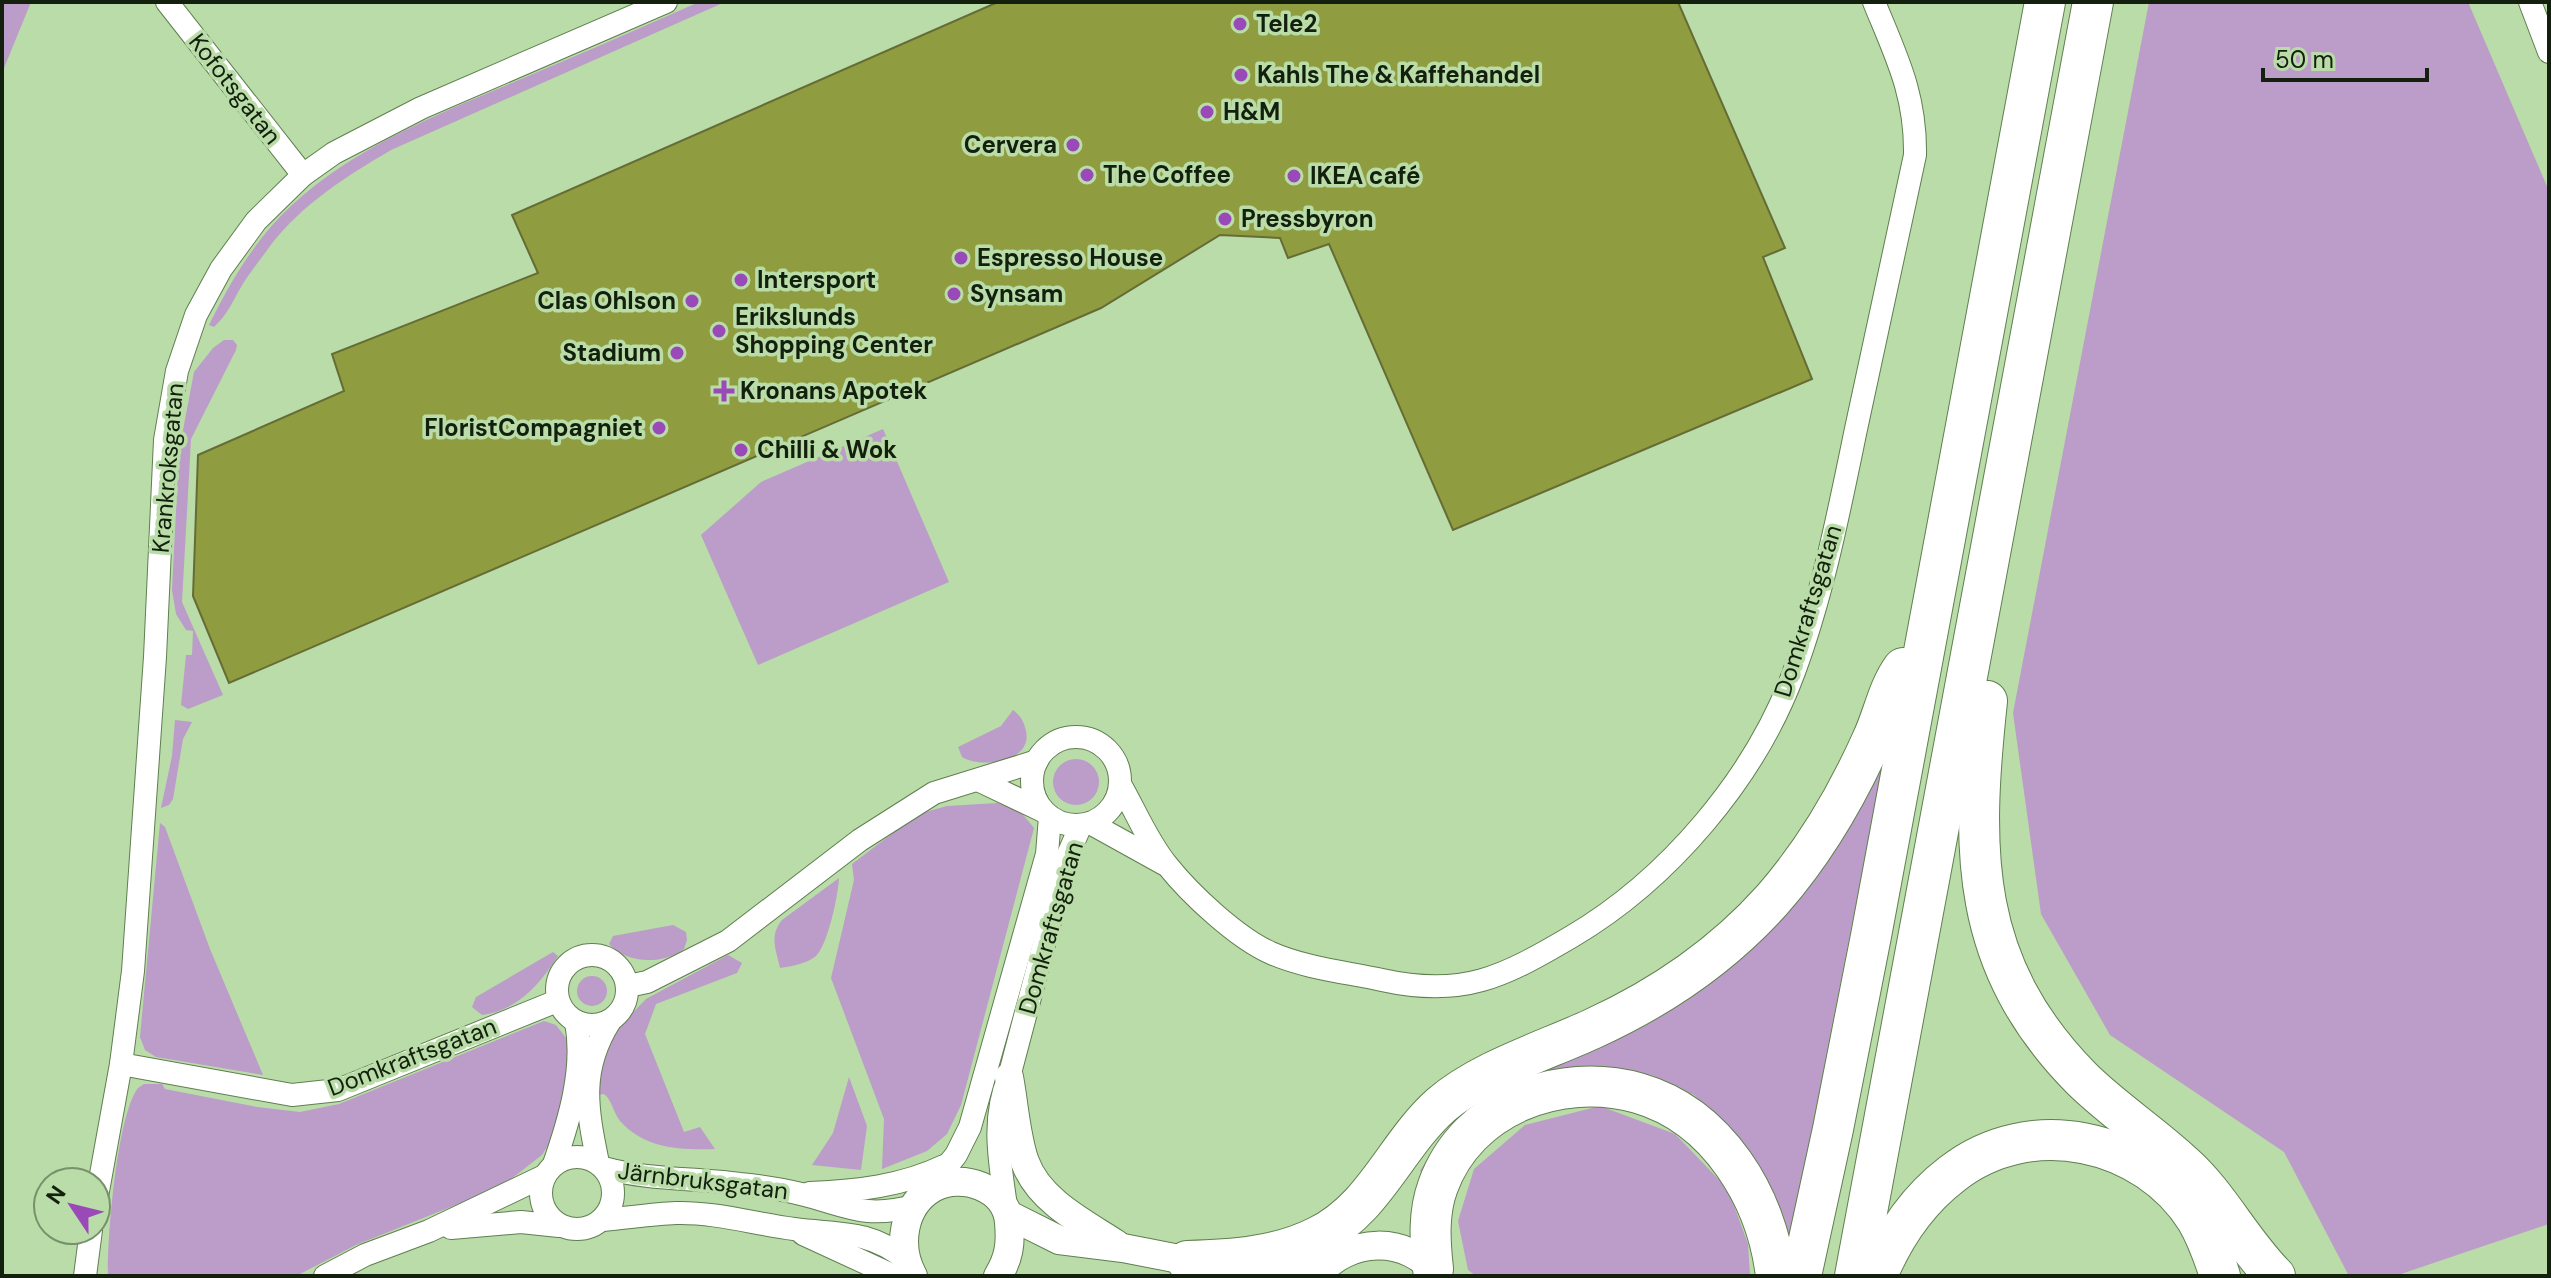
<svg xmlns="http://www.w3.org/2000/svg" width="2551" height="1278" font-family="'DM Sans',sans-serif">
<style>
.green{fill:#bc9cc9}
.building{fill:#909c40;stroke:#656c35;stroke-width:2}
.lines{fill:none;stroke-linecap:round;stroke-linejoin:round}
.minor-casing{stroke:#5f7f4f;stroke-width:24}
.tertiary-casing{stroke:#5f7f4f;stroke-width:30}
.motorway-casing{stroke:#5f7f4f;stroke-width:42}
.minor{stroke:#fff;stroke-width:22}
.tertiary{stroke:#fff;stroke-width:28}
.motorway{stroke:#fff;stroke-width:40}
.poi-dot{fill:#9a49b9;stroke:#b9dca8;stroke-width:3}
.labels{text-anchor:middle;stroke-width:7;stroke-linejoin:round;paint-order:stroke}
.poi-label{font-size:24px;font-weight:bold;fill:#13200d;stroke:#b9dca8;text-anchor:start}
.street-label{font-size:24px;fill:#13200d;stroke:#b9dca8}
</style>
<rect width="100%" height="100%" fill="#b9dca8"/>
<g class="green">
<polygon points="2,2 31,2 2,73"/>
<path d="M699,2H725L391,150C347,176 302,204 270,246C261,259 249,273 241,287C232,303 227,315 214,327L209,325C230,282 256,238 292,205C355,147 436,115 514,82C576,56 638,29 699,2Z"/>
<polygon points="2149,2 2468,2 2549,191 2549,1224 2395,1276 2349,1276 2284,1152 2110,1035 2041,914 2013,713"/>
<polygon points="224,340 233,340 237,345 236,350 191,439 182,602 223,695 188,709 181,705 186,655 192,655 193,631 186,630 176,614 172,590 179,451 194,372 213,348"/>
<polygon points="883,429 949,582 758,665 701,535 761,482"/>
<path d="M1013,710C1021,716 1024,722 1026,731C1033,762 981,769 962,757L958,747L1001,726Z"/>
<polygon points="175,720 192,722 183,739 173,799 169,805 161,808 172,756"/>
<polygon points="1885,755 1787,1257 1729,1129 1694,1095 1652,1075 1590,1068 1427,1175 1420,1171 1438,1141 1460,1115 1484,1096 1634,1025"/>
<circle cx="1076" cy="782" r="23"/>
<polygon points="998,803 1020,811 1034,828 961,1105 947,1134 927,1151 882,1169 884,1119 831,978 854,880 852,864 918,814 947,806"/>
<polygon points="160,823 165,827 210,949 263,1075 156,1057 145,1050 140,1037"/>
<path d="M839,878C838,896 828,944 816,956C806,964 792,966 780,968C776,949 769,936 782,920Z"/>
<path d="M673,925L686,932L687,940L684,949C663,965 626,964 609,944L613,936Z"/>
<path d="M553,952L558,956C539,985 518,1010 482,1015L472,1007L476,997Z"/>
<path d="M728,955L742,963L737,973L656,1004L645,1034L684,1132L700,1127L715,1149C680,1150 645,1149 620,1121C613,1112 612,1100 604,1094L598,1095L599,1059L616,1030L646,999Z"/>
<circle cx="592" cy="991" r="15"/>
<path d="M544,1021L556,1025L570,1043L572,1060L554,1136L542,1155L511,1179L463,1202L356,1245L296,1276H108C107,1239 117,1115 138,1088L144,1084H162L165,1089L257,1107L300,1112L339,1104Z"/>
<polygon points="849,1077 867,1126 861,1170 812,1165 833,1133"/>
<polygon points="1600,1106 1675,1134 1728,1189 1748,1244 1750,1276 1476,1276 1468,1270 1458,1221 1474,1169 1525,1125"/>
</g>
<polygon class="building" points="998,2 1678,2 1785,248 1763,257 1812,379 1453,530 1329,244 1288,258 1280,238 1220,235 1101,308 229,683 193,596 198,455 344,391 332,354 538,273 512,215"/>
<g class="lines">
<defs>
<g id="minor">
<polyline points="167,2 303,175"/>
<polyline points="2530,2 2549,52"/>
<circle cx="1076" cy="781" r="44"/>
<polyline points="980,781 1043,811"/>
<path d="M1120,784C1135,810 1148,842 1167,865C1190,894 1237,938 1271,953C1305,968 1345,972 1382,980C1463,998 1503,977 1571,937C1668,880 1755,778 1794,672C1823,594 1839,511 1856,429C1876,338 1895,246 1915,155C1916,94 1896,56 1874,2"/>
<polyline points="1090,823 1164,864"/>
<circle cx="592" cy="990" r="35"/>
<polyline points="628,986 647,982 728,941 860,840 934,793 1037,761"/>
<polyline points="121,1064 292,1095 338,1090 557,1001"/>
<circle cx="577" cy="1193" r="36"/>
<path d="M598,1163C587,1109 579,1070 610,1021"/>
<path d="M554,1164C569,1121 585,1069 576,1022"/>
<path d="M604,1168C648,1180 695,1178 740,1184C760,1186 781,1189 801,1194C849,1206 863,1219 915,1206"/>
<polyline points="927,1191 956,1155 970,1127 1047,854 1050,817"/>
<path d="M810,1193C857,1191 902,1186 944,1166"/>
<polyline points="96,1202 121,1064 133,971 155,657 165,440 177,371 196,315 221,269 256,221 303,175 334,153 421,108 666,2"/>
<path d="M1006,1206C1000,1163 991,1119 1009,1077L1067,857L1081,825"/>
<path d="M602,1220C627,1218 652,1214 676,1213C715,1212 755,1224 794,1229C838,1235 868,1229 905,1259"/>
<polyline points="451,1228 521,1222 559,1226"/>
<polyline points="803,1234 894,1276"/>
<polyline points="85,1276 91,1230"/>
<polyline points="325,1276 365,1255 429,1231 544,1176"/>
</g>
<g id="tertiary">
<path d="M1009,1077C1014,1103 1016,1138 1025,1162C1039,1201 1084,1223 1116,1244"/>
<polyline points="1009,1215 1059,1240 1123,1248 1205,1264"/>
<polyline points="1250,1271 1325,1266"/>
<path d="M913,1276C897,1247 902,1206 933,1188C962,1172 1007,1188 1009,1223C1011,1244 1009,1258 998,1276"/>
<path d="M1317,1276C1347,1237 1408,1234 1438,1276"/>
</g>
<g id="motorway">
<path d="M1987,701C1971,850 1969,964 2081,1078C2112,1109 2151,1134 2183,1164C2219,1196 2241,1242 2275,1276"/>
<path d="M1187,1261C1231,1260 1277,1257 1317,1237C1375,1209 1395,1146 1441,1105C1480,1071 1544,1051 1592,1029C1660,998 1723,955 1773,899C1815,851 1846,798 1872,740C1883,717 1888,688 1903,668"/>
<path d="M1433,1269C1430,1241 1428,1213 1438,1186C1467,1106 1559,1071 1638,1093C1718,1116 1767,1198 1776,1276"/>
<polyline points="1801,1276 1833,1129 1871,936 2045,2"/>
<polyline points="1855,1276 2093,2"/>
<path d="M1877,1276C1893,1237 1918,1200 1952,1174C2029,1113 2146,1138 2197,1220C2207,1237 2214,1257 2220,1276"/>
</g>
</defs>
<use href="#minor" class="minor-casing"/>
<use href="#tertiary" class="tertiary-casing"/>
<use href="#motorway" class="motorway-casing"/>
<use href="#minor" class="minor"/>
<use href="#tertiary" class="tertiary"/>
<use href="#motorway" class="motorway"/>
</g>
<g class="poi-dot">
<circle cx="1240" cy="24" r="8"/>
<circle cx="1241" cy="75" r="8"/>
<circle cx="1207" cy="112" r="8"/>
<circle cx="1073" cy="145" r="8"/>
<circle cx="1087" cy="175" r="8"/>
<circle cx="1294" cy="176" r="8"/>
<circle cx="1225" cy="219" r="8"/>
<circle cx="961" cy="258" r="8"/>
<circle cx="741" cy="280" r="8"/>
<circle cx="954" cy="294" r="8"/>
<circle cx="692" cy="301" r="8"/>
<circle cx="719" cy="331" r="8"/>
<circle cx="677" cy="353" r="8"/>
<path d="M720 379h8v8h8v8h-8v8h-8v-8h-8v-8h8z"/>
<circle cx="659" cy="428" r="8"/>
<circle cx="741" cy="450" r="8"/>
</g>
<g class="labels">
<g class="poi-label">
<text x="1256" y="32">Tele2</text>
<text x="1257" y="83">Kahls The &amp; Kaffehandel</text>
<text x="1223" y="120">H&amp;M</text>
<text x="1057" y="153" text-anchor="end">Cervera</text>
<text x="1103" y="183">The Coffee</text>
<text x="1310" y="184">IKEA café</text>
<text x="1241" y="227">Pressbyron</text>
<text x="977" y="266">Espresso House</text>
<text x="757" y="288">Intersport</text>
<text x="970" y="302">Synsam</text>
<text x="676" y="309" text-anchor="end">Clas Ohlson</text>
<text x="735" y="325">Erikslunds<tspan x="735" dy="28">Shopping Center</tspan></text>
<text x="661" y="361" text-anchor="end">Stadium</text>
<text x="740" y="399">Kronans Apotek</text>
<text x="643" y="436" text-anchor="end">FloristCompagniet</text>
<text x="757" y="458">Chilli &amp; Wok</text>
</g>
<g class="street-label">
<text transform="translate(235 89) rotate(52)" y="8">Kofotsgatan</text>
<text transform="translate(168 468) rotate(-85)" y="8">Krankroksgatan</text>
<text transform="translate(1808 611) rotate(-73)" y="8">Domkraftsgatan</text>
<text transform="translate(1051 928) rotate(-74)" y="8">Domkraftsgatan</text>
<text transform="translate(412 1057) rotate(-21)" y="8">Domkraftsgatan</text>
<text transform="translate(703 1181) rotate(7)" y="8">Järnbruksgatan</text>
</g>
</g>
<rect width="2551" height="1278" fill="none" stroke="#13200d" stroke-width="8"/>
<g transform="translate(72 1206) rotate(305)"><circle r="38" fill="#b9dca8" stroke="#77916a" stroke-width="2"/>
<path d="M0-6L14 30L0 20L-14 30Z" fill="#9a49b9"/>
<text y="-12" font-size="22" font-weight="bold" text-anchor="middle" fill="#13200d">N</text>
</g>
<path d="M2263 68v12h164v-12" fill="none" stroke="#13200d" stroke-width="4"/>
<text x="2275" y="68" font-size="24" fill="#13200d" stroke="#b9dca8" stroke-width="6" paint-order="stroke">50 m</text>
</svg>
